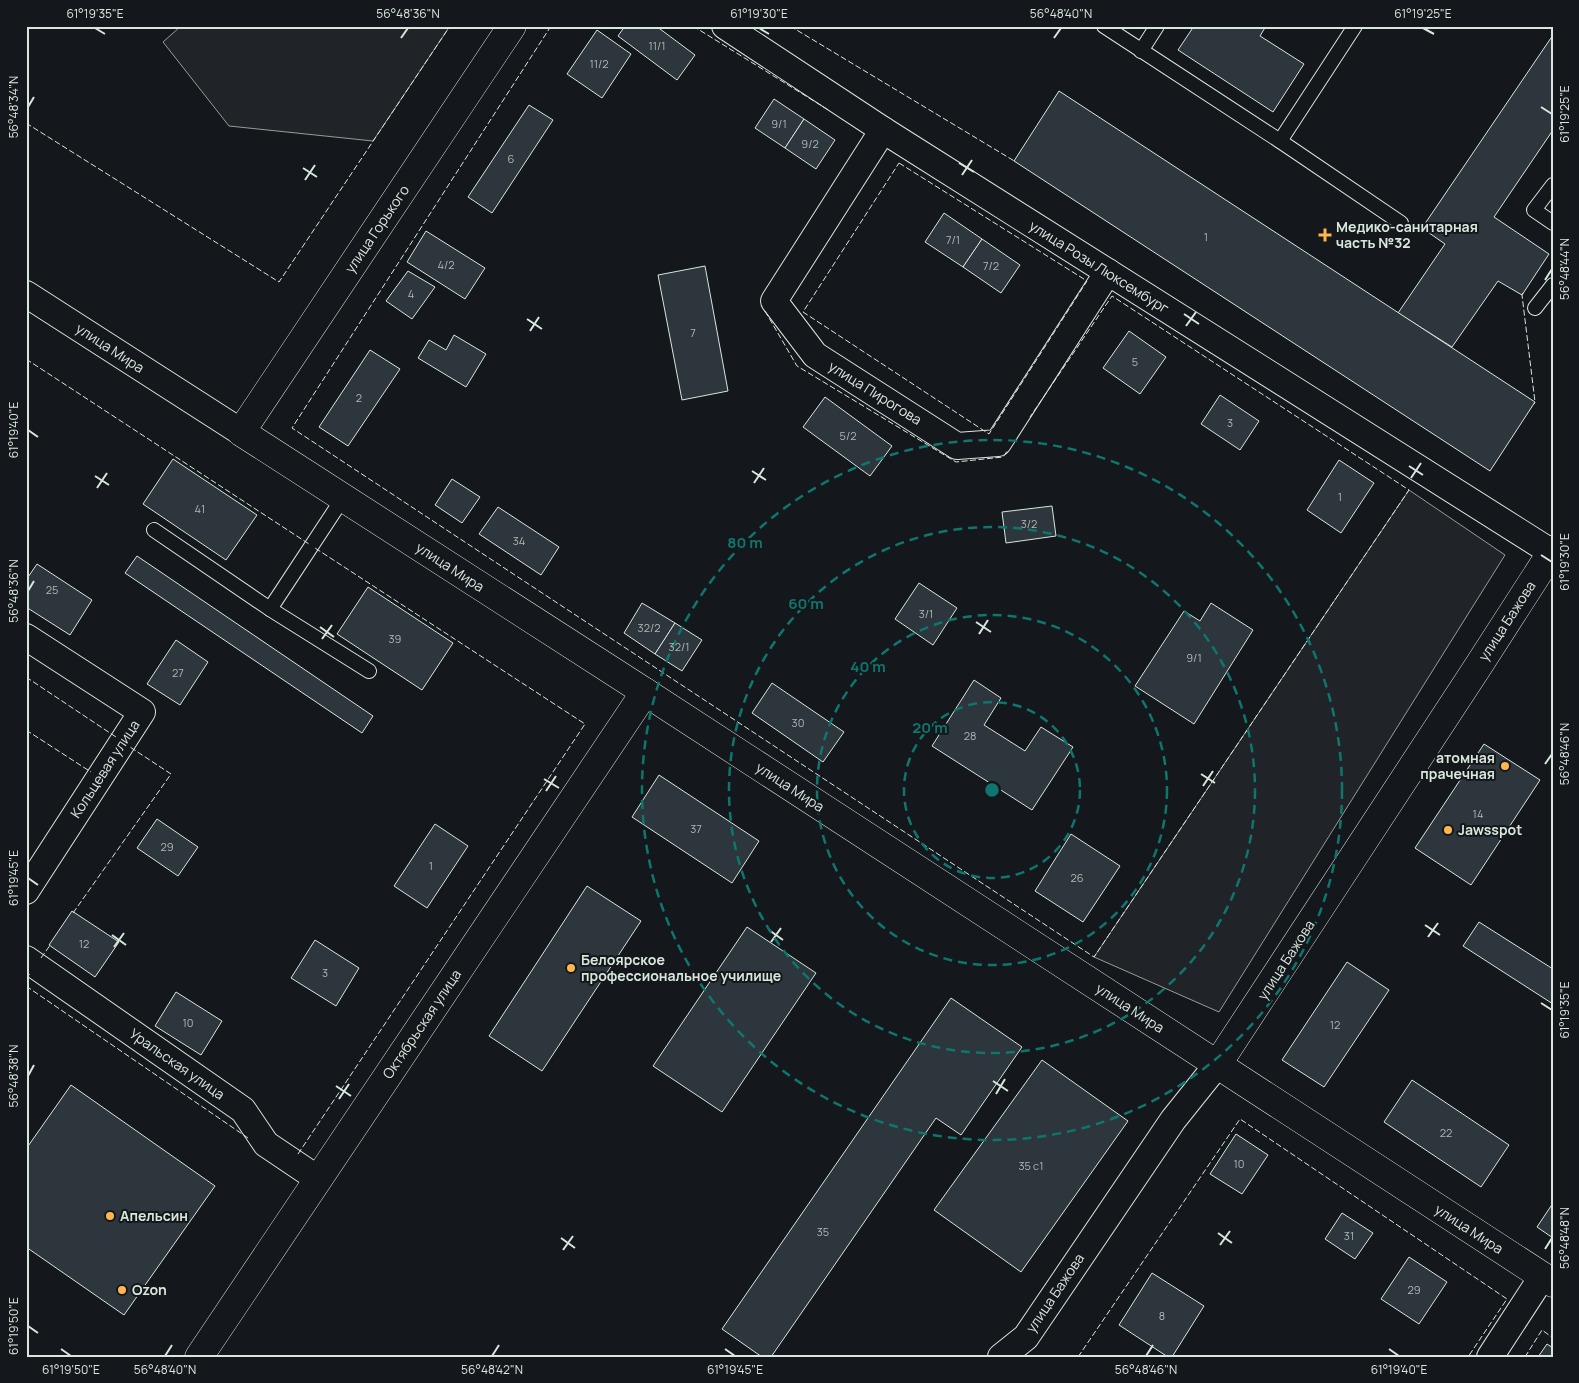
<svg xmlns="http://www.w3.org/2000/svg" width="1579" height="1383" font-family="Manrope,sans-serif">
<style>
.green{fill:#202428;stroke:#939e99}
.building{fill:#2c363c;stroke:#d8e6dc}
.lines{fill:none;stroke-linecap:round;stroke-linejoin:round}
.lane-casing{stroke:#d8e6dc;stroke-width:16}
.street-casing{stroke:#d8e6dc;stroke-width:28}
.secondary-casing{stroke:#d8e6dc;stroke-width:29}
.lane{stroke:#14181c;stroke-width:14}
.street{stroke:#14181c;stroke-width:26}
.secondary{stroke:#14181c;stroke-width:28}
.fence{stroke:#d8e6dc;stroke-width:1;stroke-dasharray:6 2.5;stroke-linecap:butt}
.ticks{fill:none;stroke:#d8e6dc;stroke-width:2}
.ring{fill:none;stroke:#0f766e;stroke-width:2.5;stroke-dasharray:9 6}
.poi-dot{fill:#ffb74d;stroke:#14181c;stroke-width:2}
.labels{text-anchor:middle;stroke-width:4;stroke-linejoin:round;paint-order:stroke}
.number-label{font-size:11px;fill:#adbab4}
.poi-label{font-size:14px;font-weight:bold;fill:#d8e6dc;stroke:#14181c;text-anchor:start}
.street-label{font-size:14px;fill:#d8e6dc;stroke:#14181c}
.centre{fill:#0f766e;stroke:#14181c;stroke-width:2.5}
.ring-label{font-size:15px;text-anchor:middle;font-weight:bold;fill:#0f766e;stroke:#14181c;stroke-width:4;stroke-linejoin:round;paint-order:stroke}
.neatline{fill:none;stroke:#d8e6dc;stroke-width:2}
.ticks-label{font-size:12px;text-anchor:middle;fill:#d8e6dc}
</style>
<rect width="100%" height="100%" fill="#14181c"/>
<g class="green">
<polygon points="181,26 450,26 373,141 229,126 163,42"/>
<polygon points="1409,490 1505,555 1219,1012 1094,957"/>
</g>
<g class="building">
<polygon points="625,26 656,26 695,55 677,80 618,36"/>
<polygon points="1194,26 1266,26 1260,36 1304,64 1273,112 1178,50"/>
<polygon points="597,30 631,54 602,98 567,74"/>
<polygon points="1553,35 1553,130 1494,217 1549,254 1522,295 1498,281 1452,347 1398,313 1445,244 1422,228"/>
<polygon points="1059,91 1535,402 1490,471 1014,161"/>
<polygon points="774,99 804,119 785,148 755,128"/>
<polygon points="529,105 553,120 492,213 468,197"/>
<polygon points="804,119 835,140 816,169 785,148"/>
<polygon points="944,213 982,239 963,267 925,242"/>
<polygon points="426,231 485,268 465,299 407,262"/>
<polygon points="982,239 1020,265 1001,293 963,267"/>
<polygon points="705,266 728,391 682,400 658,275"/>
<polygon points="408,271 435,287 412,319 386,301"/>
<polygon points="1129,331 1166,357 1140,394 1103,368"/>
<polygon points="454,335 486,354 466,387 418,358 429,340 446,350"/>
<polygon points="370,350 400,369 348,446 319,427"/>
<polygon points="1220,395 1259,421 1240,450 1201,424"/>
<polygon points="825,397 892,446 870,476 803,427"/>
<polygon points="173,459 257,515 226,560 143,504"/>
<polygon points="1339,460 1374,483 1341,533 1307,510"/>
<polygon points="452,479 480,497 462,523 435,505"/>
<polygon points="1052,506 1056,536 1006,543 1002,512"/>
<polygon points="498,507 559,547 541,575 479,534"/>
<polygon points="137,556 373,716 362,733 125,573"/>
<polygon points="37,564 92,600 70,635 26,607 26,580"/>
<polygon points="919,583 957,608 933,645 895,619"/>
<polygon points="368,587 453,643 422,690 337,634"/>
<polygon points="642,603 675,623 655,654 624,633"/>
<polygon points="1211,603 1253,630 1194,724 1135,686 1184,611 1200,621"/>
<polygon points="675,623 702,640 682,671 655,654"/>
<polygon points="176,640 208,662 180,705 147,684"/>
<polygon points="974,680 1001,698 984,725 1025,751 1041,727 1073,747 1032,810 932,746"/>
<polygon points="772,683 844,732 823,762 752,713"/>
<polygon points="1484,744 1540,780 1471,885 1415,848"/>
<polygon points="659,775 759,841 732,883 632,817"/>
<polygon points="157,819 198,847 178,876 137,848"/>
<polygon points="435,824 468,846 427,908 394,886"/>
<polygon points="1071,834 1120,866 1083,922 1035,891"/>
<polygon points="587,886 641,921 542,1071 489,1036"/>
<polygon points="72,911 119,942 95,977 49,945"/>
<polygon points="1479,922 1553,969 1553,1004 1463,946"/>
<polygon points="747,927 816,973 722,1112 653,1066"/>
<polygon points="315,940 359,968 336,1006 291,978"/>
<polygon points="1347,962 1389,990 1324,1087 1282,1060"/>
<polygon points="176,992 222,1021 201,1055 155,1026"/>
<polygon points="951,998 1022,1047 961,1135 936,1118 771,1357 762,1357 722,1329"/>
<polygon points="1042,1060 1128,1121 1021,1272 934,1210"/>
<polygon points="1412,1080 1509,1145 1481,1187 1384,1122"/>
<polygon points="71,1085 215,1186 124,1315 26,1247 26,1149"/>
<polygon points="1236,1134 1268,1155 1242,1194 1210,1174"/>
<polygon points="1553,1203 1553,1238 1537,1227"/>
<polygon points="1342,1213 1373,1233 1355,1259 1325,1239"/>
<polygon points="1409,1257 1447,1282 1419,1324 1381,1299"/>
<polygon points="1152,1273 1204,1306 1172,1357 1168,1357 1119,1325"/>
<polygon points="1547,1344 1553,1348 1553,1357 1538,1357"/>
</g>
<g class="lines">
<defs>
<g id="lane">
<polyline points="1104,26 1280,141 1401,223"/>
<polyline points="1141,51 1157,26"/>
<polyline points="1280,141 1355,26"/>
<polyline points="1553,185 1534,210 1553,223"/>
<polyline points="1535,308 1553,285"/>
<polyline points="154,530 270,609 369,671"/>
<polyline points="270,609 343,498"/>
</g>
<g id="street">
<polyline points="725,26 883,130 1551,552"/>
<polyline points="883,130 774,301 815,355 957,446 998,443 1108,272"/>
<polyline points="26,294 241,432"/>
<polyline points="26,637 142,712 26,891"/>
<polyline points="26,959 243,1110 266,1144 318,1179"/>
<polyline points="1001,1357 1026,1337 1173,1120 1217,1065"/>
<polyline points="1490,1357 1542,1277"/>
</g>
<g id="secondary">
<polyline points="512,26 241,432 645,692 1553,1283"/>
<polyline points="1217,1065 1477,668 1553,550"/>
<polyline points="199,1357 645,692"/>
</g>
</defs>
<use href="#lane" class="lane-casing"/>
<use href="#street" class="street-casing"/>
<use href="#secondary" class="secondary-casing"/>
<use href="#lane" class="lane"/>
<use href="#street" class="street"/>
<use href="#secondary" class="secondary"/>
<g class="fence">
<polyline points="551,26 292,428 1094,957 1409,490 1112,296 1030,417"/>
<polyline points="693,26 830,111"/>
<polyline points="790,26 1016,162"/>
<polyline points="26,123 279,282 450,26"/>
<polygon points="899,163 1087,281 989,434 803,312"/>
<polyline points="1523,293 1522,295 1535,402 1534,404"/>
<polyline points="765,311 797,366 956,462 1003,457 1008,450"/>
<polyline points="26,359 309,544"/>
<polyline points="26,677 116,737"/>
<polyline points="26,730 91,772"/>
<polyline points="73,913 171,774 130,747"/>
<polyline points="41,958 51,944"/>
<polyline points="26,979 31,972"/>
<polyline points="26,986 248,1138"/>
<polyline points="298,1154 585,724 315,548"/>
<polyline points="1078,1357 1240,1119 1507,1299 1468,1357"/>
<polyline points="1525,1357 1542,1330 1553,1338"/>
</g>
</g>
<path class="ticks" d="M95,28L105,34M759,28L769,34M1423,28L1434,34M401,38L408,28M1054,38L1061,28M28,107L34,97M1541,107L1552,114M959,163L974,172M303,168L317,177M962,175L972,160M305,180L315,165M1545,280L1552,269M1184,314L1199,324M527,319L542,329M1186,326L1196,312M530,331L539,317M28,430L38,437M1409,466L1423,475M752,471L766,480M95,476L109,485M1411,478L1421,463M754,483L764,468M97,488L107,473M1541,555L1552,562M28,591L34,581M976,622L991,632M320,627L334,637M979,634L988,620M322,639L332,625M1545,764L1552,754M1201,774L1215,783M544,779L559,788M1203,786L1213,771M546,791L556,776M28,878L38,885M1425,925L1440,935M769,930L783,940M112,935L126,945M1428,937L1438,923M771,942L781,928M114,947L124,933M1541,1003L1552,1010M28,1076L34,1065M993,1081L1008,1091M336,1086L351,1096M996,1094L1005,1079M339,1099L349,1084M1218,1233L1232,1243M561,1238L575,1248M1220,1245L1230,1231M1545,1249L1552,1238M563,1250L573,1236M28,1326L38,1333M61,1349L71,1356M725,1349L735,1356M1389,1349L1399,1356M165,1356L172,1345M492,1356L499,1345M1146,1356L1153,1345"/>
<g class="ring">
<circle cx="992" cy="790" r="88"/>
<circle cx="992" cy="790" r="175"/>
<circle cx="992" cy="790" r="263"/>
<circle cx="992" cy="790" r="350"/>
</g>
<g class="poi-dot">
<path d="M1322.5 227.5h5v5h5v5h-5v5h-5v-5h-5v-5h5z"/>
<circle cx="1505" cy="766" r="5"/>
<circle cx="1448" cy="830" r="5"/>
<circle cx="571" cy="968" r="5"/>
<circle cx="110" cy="1216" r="5"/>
<circle cx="122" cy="1290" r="5"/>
</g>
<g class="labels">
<g class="number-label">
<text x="657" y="50">11/1</text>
<text x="599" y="68">11/2</text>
<text x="779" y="128">9/1</text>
<text x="810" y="148">9/2</text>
<text x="511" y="163">6</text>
<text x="1206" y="241">1</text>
<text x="953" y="244">7/1</text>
<text x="446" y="269">4/2</text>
<text x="991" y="270">7/2</text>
<text x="411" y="298">4</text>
<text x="693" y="337">7</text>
<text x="1135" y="366">5</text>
<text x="359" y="402">2</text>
<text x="1230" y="427">3</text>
<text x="848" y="440">5/2</text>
<text x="1340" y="501">1</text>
<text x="200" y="513">41</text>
<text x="1029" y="528">3/2</text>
<text x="519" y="545">34</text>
<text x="52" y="594">25</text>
<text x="926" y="618">3/1</text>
<text x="649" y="632">32/2</text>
<text x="395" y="643">39</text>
<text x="679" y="651">32/1</text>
<text x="1194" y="662">9/1</text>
<text x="178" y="677">27</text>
<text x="798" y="727">30</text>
<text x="970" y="740">28</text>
<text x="1478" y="818">14</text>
<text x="696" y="833">37</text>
<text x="167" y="851">29</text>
<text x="431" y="870">1</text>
<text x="1077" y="882">26</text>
<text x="84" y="948">12</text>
<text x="325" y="977">3</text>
<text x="188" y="1027">10</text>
<text x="1335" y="1029">12</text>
<text x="1446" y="1137">22</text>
<text x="1239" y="1168">10</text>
<text x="1031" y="1170">35 с1</text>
<text x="823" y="1236">35</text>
<text x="1349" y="1240">31</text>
<text x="1414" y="1294">29</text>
<text x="1162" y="1320">8</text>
</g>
<g class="poi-label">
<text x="1336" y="232">Медико-санитарная<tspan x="1336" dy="16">часть №32</tspan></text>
<text x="1495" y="763" text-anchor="end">атомная<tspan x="1495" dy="16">прачечная</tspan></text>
<text x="1458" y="835">Jawsspot</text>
<text x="581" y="965">Белоярское<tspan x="581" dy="16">профессиональное училище</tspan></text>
<text x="120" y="1221">Апельсин</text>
<text x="132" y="1295">Ozon</text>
</g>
<g class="street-label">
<text transform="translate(377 229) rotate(-56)" y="5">улица Горького</text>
<text transform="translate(1099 267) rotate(32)" y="5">улица Розы Люксембург</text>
<text transform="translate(110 348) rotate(33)" y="5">улица Мира</text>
<text transform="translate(875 393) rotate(32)" y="5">улица Пирогова</text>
<text transform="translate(450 567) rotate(33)" y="5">улица Мира</text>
<text transform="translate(1507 621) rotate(-57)" y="5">улица Бажова</text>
<text transform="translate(105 769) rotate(-57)" y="5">Кольцевая улица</text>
<text transform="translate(790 787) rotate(33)" y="5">улица Мира</text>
<text transform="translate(1286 960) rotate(-57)" y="5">улица Бажова</text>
<text transform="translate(1130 1008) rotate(33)" y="5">улица Мира</text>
<text transform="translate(422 1024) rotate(-56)" y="5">Октябрьская улица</text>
<text transform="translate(177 1064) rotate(35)" y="5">Уральская улица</text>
<text transform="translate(1469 1229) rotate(33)" y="5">улица Мира</text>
<text transform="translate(1055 1293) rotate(-56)" y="5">улица Бажова</text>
</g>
</g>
<circle cx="992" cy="790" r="8" class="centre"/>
<g class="ring-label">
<text x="745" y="548">80 m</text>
<text x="806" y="609">60 m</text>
<text x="868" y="672">40 m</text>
<text x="930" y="733">20 m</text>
</g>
<rect width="1579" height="1383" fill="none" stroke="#14181c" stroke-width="55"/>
<rect x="28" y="28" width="1524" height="1328" class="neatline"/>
<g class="ticks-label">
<text x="95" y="18">61°19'35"E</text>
<text x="408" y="18">56°48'36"N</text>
<text x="759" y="18">61°19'30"E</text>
<text x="1061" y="18">56°48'40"N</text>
<text x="1423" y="18">61°19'25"E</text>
<text transform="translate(14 107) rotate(-90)" y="4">56°48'34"N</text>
<text transform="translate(1565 114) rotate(-90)" y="4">61°19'25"E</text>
<text transform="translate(1565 269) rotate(-90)" y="4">56°48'44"N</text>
<text transform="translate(14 430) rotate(-90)" y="4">61°19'40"E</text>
<text transform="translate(1565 562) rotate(-90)" y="4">61°19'30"E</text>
<text transform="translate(14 591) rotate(-90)" y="4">56°48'36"N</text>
<text transform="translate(1565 754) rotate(-90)" y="4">56°48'46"N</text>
<text transform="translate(14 878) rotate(-90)" y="4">61°19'45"E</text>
<text transform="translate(1565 1010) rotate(-90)" y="4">61°19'35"E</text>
<text transform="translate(14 1076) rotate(-90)" y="4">56°48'38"N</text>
<text transform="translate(1565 1238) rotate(-90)" y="4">56°48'48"N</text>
<text transform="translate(14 1326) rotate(-90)" y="4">61°19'50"E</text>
<text x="71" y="1374">61°19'50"E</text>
<text x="165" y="1374">56°48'40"N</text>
<text x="492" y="1374">56°48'42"N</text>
<text x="735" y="1374">61°19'45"E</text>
<text x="1146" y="1374">56°48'46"N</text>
<text x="1399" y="1374">61°19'40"E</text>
</g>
</svg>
